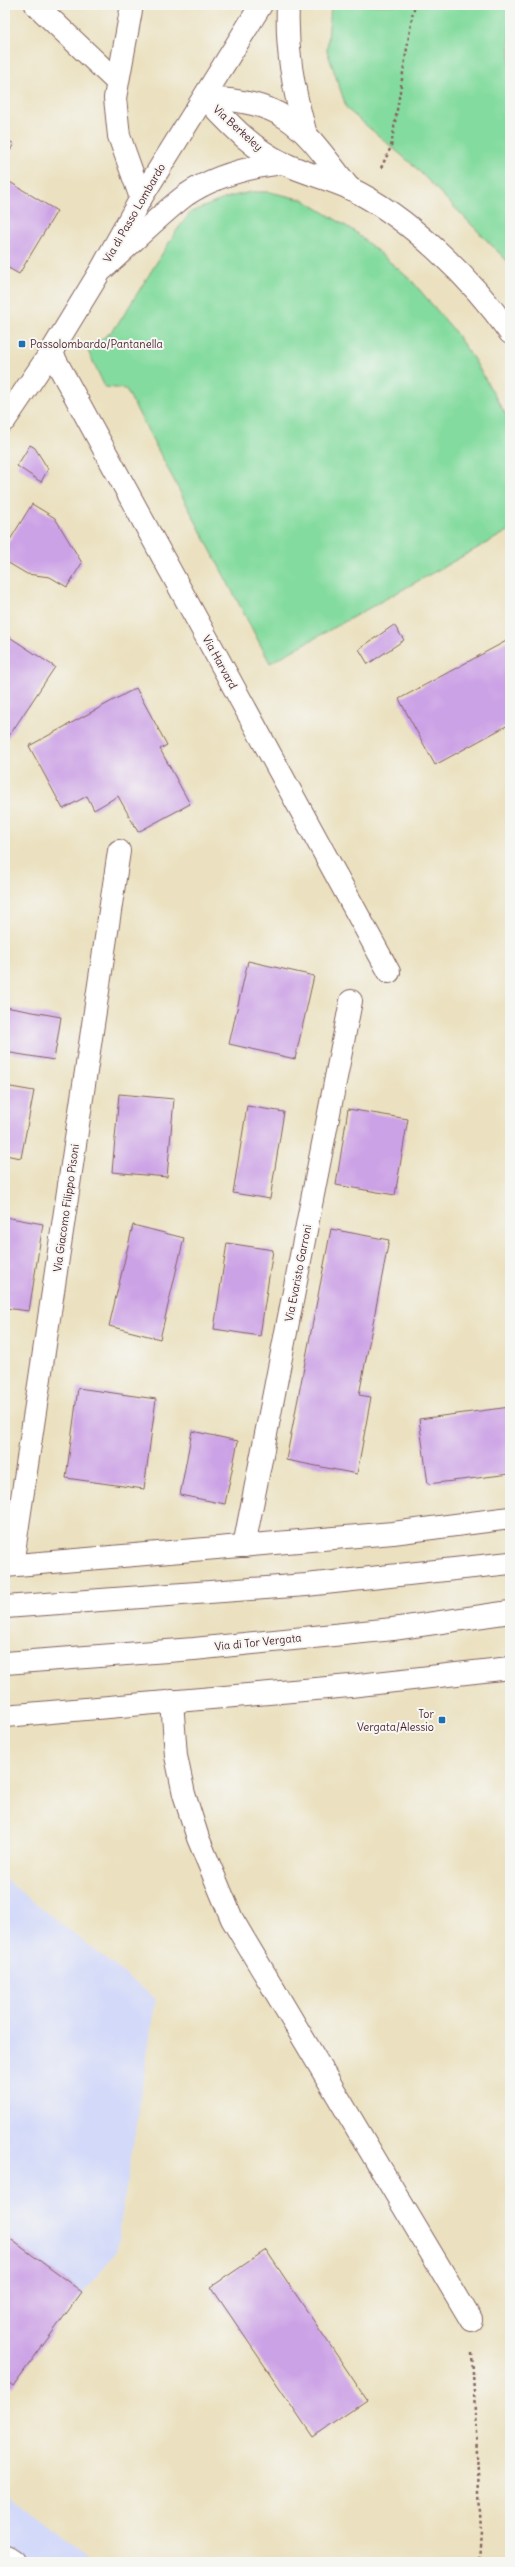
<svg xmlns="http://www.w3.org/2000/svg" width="515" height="2567" font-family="Delius,sans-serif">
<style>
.built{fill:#d3d9f9}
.green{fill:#84db9f;stroke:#677d65}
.building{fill:#cca2e6}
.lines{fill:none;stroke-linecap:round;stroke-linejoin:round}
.lane-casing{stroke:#82635f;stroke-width:24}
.street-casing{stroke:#82635f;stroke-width:24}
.secondary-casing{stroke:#82635f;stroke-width:24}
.path{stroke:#82635f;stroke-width:2.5;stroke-dasharray:3 3;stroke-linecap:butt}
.lane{stroke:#fff;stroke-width:22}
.street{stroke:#fff;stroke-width:22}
.secondary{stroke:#fff;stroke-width:22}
.poi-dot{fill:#1f6fb2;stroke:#f6f6f2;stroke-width:1.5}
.labels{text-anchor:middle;stroke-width:4;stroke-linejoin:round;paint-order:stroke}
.street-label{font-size:11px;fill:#4a1f2b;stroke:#f6f6f2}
.poi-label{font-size:11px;fill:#4a1f2b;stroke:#f6f6f2;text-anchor:start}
</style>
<rect width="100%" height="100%" fill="#f6f6f2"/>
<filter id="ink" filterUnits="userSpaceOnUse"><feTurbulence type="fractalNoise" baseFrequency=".025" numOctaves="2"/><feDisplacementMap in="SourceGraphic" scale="8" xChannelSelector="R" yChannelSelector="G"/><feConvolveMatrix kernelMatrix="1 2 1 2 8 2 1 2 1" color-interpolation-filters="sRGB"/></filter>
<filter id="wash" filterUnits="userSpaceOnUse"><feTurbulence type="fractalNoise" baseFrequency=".012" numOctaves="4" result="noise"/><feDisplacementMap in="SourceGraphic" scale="16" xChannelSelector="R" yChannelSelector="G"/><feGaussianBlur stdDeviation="0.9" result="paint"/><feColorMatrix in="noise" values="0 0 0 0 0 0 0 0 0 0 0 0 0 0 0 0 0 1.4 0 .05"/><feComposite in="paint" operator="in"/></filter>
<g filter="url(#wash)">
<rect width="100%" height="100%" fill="#ebe1c0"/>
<g class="built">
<polygon points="5,1879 156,1999 116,2252 5,2391"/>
<polygon points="5,2494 100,2562 5,2562"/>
</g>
<g class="green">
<polygon points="331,5 510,5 510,264 413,165 347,109 327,51"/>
<polygon points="251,192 270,192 304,200 354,231 412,281 452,328 473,358 510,422 510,530 270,663 126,389 105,387 87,349 110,333 120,321 177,230 191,212 229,197"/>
</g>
<g id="blocks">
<g class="building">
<polygon points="5,138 14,144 5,159"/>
<polygon points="5,179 57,211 19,274 5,266"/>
<polygon points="30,445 35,448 48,469 41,482 17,466"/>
<polygon points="32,504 55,518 82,563 67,587 50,577 27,574 5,561 5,548"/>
<polygon points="394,625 404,640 368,664 359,649"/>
<polygon points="5,634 55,667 5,742"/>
<polygon points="510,639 510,724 435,765 399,699"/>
<polygon points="136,688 167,745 160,749 190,804 138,832 118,796 94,810 87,796 63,809 29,746"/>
<polygon points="248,961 314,976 295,1059 229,1044"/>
<polygon points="5,1007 61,1017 54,1060 5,1052"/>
<polygon points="5,1086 34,1091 21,1158 5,1155"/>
<polygon points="119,1094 174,1099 167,1177 112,1172"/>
<polygon points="247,1106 284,1112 270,1199 233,1193"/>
<polygon points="348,1109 408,1119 395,1195 336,1185"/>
<polygon points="5,1217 43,1224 29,1311 5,1308"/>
<polygon points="133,1225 184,1238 160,1339 109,1326"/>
<polygon points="331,1229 389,1240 359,1395 371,1397 357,1474 286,1460"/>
<polygon points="227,1243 273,1250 260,1336 214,1329"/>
<polygon points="78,1388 156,1399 144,1489 66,1478"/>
<polygon points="510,1407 510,1474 428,1484 419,1419"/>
<polygon points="192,1431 238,1441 225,1504 180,1495"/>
<polygon points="5,2235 82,2292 13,2386 5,2380"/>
<polygon points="266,2250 367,2400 313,2437 211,2287"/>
</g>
</g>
</g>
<g filter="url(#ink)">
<use href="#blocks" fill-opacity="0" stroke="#82635f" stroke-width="1"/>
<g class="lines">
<defs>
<g id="lane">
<polyline points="36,5 116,81"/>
<polyline points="172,1701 176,1756 184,1794 198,1838 232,1919 471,2320"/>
</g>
<g id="street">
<polyline points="132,5 115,98 119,136 141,198"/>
<path d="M288,5C286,49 293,88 305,131"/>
<path d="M205,98C228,122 251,148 281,162C303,173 327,178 349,188C408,216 473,280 510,333"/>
<path d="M205,98C290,102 301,126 350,189"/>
<path d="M103,269C130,245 157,217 186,195C214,176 249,167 282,163"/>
<polyline points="51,352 389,972"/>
<polyline points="244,1546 351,1001"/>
<polyline points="12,1565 119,851"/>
<polyline points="5,2556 14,2562"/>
</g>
<g id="secondary">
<polyline points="5,420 51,352 101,270 141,198 261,5"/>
<polyline points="5,1566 393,1533 510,1518"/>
<polyline points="5,1607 306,1585 510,1563"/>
<polyline points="5,1663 194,1649 393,1629 510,1612"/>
<polyline points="5,1716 350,1686 510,1668"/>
</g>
</defs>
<use href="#lane" class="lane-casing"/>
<use href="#street" class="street-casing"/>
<use href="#secondary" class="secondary-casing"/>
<g class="path">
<polyline points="381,168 391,147 413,11 416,5"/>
<polyline points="472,2353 481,2532 479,2562"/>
</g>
<use href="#lane" class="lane"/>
<use href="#street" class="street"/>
<use href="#secondary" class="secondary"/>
</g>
</g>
<g class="poi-dot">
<rect x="18" y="340" width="8" height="8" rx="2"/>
<rect x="438" y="1716" width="8" height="8" rx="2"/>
</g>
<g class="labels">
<g class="street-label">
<text transform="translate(238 128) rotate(42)" y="4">Via Berkeley</text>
<text transform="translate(134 213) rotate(-60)" y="4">Via di Passo Lombardo</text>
<text transform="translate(220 662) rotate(61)" y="4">Via Harvard</text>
<text transform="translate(66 1208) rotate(-82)" y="4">Via Giacomo Filippo Pisoni</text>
<text transform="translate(298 1273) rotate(-79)" y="4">Via Evaristo Garroni</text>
<text transform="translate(258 1642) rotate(-6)" y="4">Via di Tor Vergata</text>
</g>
<g class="poi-label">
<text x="30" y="348">Passolombardo/Pantanella</text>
<text x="434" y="1718" text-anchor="end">Tor<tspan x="434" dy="13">Vergata/Alessio</tspan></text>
</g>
</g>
<rect width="515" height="2567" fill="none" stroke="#f6f6f2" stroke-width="20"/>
</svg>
